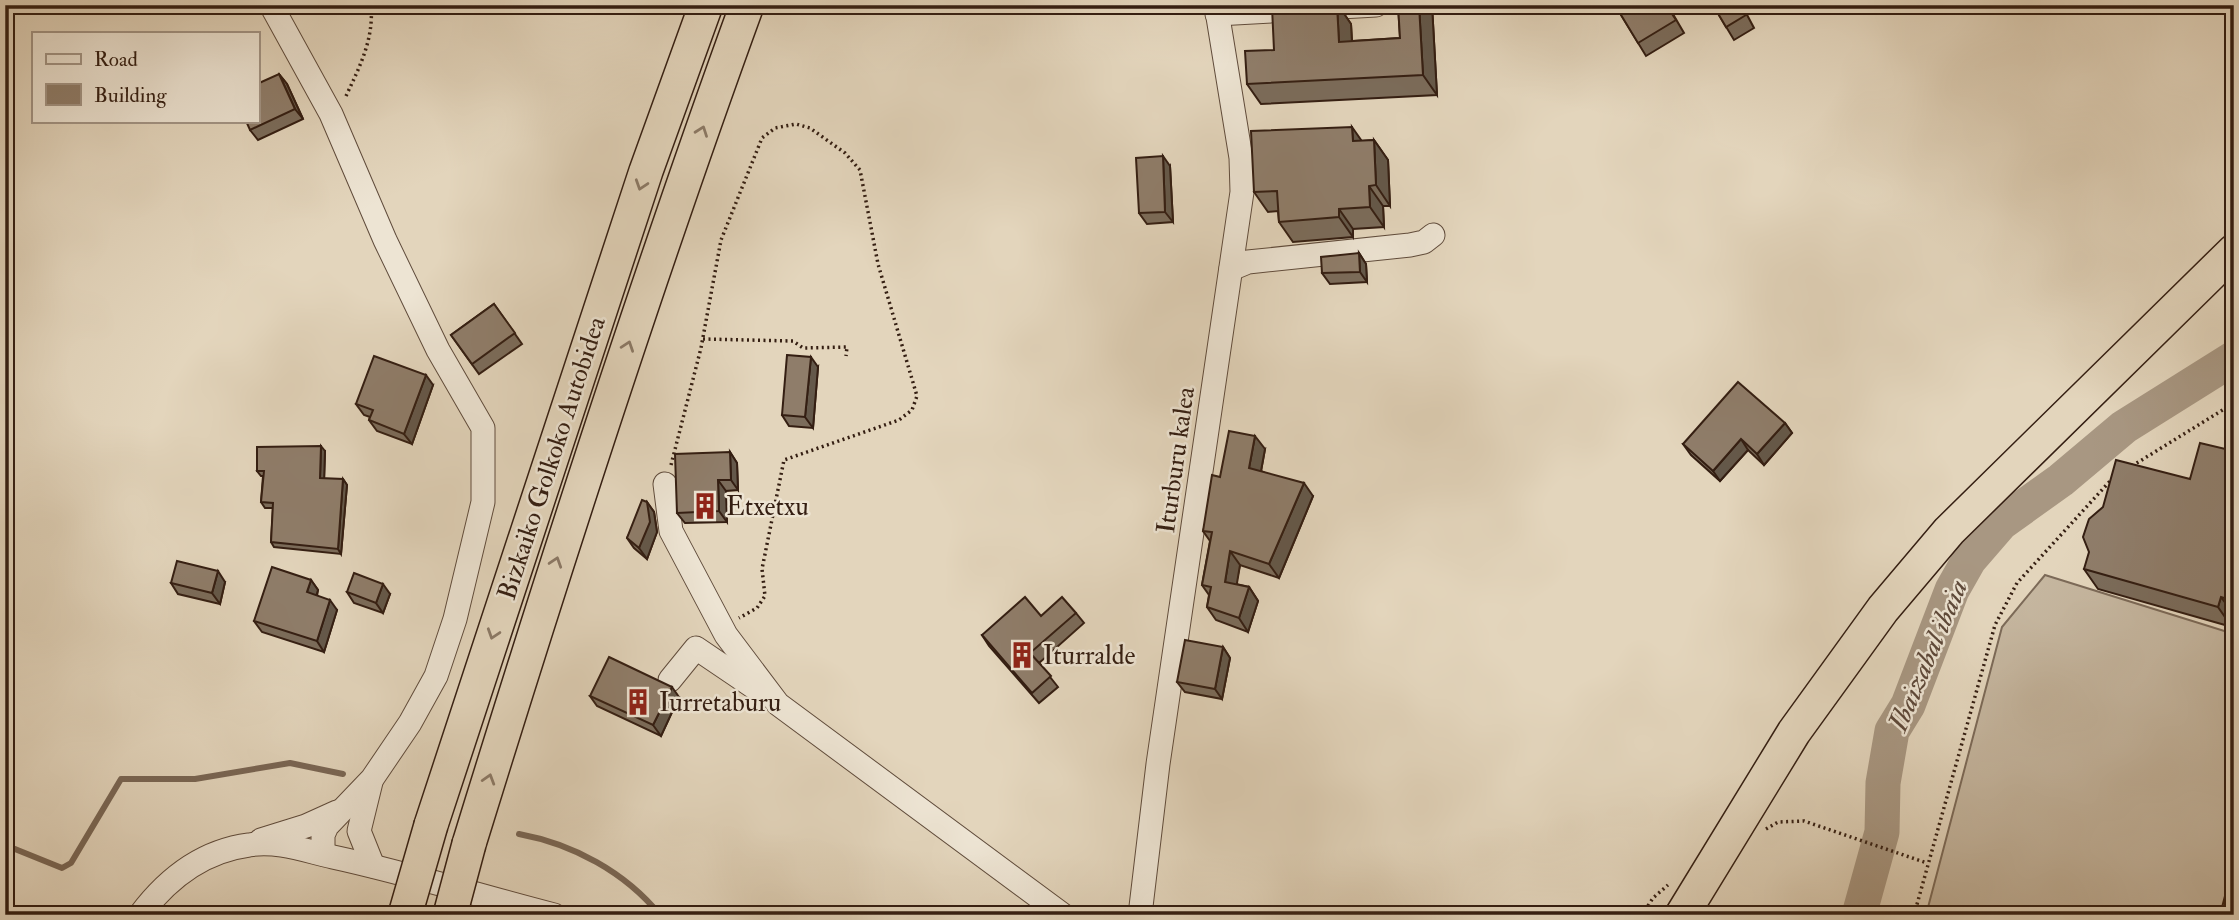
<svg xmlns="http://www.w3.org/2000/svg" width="2239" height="920" font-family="'IM FELL Double Pica',serif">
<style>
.garden{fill:#c5b69f;stroke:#7c6a58;stroke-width:2}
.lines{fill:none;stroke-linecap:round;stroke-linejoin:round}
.stream{stroke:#7a6755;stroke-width:6}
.river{stroke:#a89782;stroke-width:35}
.minor-casing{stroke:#604c3c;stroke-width:25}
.highway-casing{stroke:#341e12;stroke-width:36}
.path{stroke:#341e12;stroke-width:3.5;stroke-dasharray:2 3.5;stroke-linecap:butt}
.minor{stroke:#ede4d3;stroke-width:23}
.highway{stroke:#e3d5bc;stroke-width:33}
.highway-bridge-casing{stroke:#341e12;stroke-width:36;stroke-linecap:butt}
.highway-bridge{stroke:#e3d5bc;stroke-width:33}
.wall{fill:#7b6c5b;stroke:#341e12;stroke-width:2}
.shaded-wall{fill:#64584a;stroke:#341e12;stroke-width:2}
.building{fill:#8f7d6a;stroke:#341e12;stroke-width:2}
.oneway{stroke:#8c7a67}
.labels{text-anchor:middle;stroke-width:5;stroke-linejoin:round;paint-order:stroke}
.street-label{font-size:26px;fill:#341e12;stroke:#ede4d3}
.poi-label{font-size:26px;fill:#341e12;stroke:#ede4d3;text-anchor:start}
.water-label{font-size:28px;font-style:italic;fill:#5d4839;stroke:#ede4d3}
</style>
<rect width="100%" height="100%" fill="#e3d5bc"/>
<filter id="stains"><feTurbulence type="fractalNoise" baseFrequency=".00286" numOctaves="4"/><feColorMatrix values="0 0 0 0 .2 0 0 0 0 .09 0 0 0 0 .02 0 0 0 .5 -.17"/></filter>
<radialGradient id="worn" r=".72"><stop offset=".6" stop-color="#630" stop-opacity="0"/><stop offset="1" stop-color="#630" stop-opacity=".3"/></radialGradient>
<polygon class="garden" points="2045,575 2234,634 2234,915 1926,915 2002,627"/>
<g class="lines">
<g class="stream">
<path d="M519,834C573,844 625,872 660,915"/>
<polyline points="5,845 62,868 71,863 121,779 195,779 290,763 343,774"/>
</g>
<polyline class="river" points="1859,915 1882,832 1883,783 1892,731 1908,705 1952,590 1969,560 2001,523 2061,480 2124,427 2234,358"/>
<defs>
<g id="minor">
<polyline points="271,5 331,114 385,240 438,350 483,428 483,502 455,619 436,676 410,723 372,779 327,826 323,835 323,854"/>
<polyline points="1217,14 1376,5"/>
<polyline points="1231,269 1248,262 1410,245 1424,242 1433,235"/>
<polyline points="665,484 671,531 726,635 778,704 1063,915"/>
<polyline points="670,680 696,648 761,692"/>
<polyline points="371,782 359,831 373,866"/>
<polyline points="261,840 306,826 337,812"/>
<path d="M140,915C167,879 203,851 249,845C277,840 306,851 333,857C407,873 480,896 554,915"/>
<polyline points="1140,915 1158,764 1242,192 1241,158 1216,5"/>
</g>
<g id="highway">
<polyline points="431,825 646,171 706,5"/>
<path d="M469,844C556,562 646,282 747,5"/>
<polyline points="1682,915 1794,732 1883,609 1949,531 2234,251"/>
</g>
</defs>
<use href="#minor" class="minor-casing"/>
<use href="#highway" class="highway-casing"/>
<g class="path">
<path d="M346,96C360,66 374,39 371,5"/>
<polyline points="703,339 793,341 803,348 847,347 846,356"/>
<polyline points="671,465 701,348 721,240 762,138 775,128 796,124 810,128 845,153 860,170 878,264 917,396 912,410 899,420 784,460 762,569 765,596 757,608 739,618"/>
<polyline points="2132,466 2234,403"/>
<polyline points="1766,829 1778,822 1804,821 1927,863"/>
<polyline points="1642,915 1653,898 1668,885"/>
<polyline points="1914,915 1995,625 2017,583 2111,480"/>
</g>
<use href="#minor" class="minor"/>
<use href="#highway" class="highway"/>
<defs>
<g id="highway-bridge">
<polyline points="405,915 431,825"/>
<polyline points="450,915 469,844"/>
</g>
</defs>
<use href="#highway-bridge" class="highway-bridge-casing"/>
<use href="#highway-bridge" class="highway-bridge"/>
</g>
<g class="wall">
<polygon points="1305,5 1338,5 1351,24 1352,41 1400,38 1398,5 1432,5 1437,95 1261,104 1247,84 1274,50"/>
<polygon points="1615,5 1677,5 1670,9 1684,33 1646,56"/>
<polygon points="1713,5 1755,5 1745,11 1754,28 1734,40"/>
<polygon points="279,74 287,84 303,119 258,140 250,130"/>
<polygon points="1374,140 1388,160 1390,206 1383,206 1384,227 1353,229 1353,237 1293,242 1279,222 1278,211 1268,212 1254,192 1362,141"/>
<polygon points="1170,166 1173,222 1147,224 1139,213"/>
<polygon points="1359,253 1366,264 1367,282 1330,284 1322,273"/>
<polygon points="494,304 522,344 479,374 451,335"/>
<polygon points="818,367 813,428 789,426 782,415"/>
<polygon points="433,385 412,444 377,431 369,420 370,417 364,415 356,404"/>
<polygon points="1785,423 1792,433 1764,465 1748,450 1720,481 1691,455 1683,444"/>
<polygon points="1265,449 1261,471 1313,496 1279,578 1240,565 1236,584 1249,587 1258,601 1248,632 1216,620 1207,607 1209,595 1202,585 1210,541 1203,531 1220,477"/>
<polygon points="325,451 324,479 343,479 347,485 341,554 274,547 271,542 273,508 265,508 261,502 263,476 261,476 257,471"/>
<polygon points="2234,451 2234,622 2232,627 2098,589 2084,569 2190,479"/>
<polygon points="730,452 737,463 738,490 726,491 727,522 685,523 677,513"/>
<polygon points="647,502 654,512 657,532 647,559 634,548 627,538"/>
<polygon points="311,580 318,590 317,596 337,610 324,652 262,632 254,621"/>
<polygon points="225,582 220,604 178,594 171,583"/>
<polygon points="347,592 390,594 383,613 354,603"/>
<polygon points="1076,613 1084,623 1039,663 1058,687 1039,703 989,646 982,635 1041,616"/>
<polygon points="1223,647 1230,658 1222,699 1185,692 1177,682"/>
<polygon points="590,696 679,697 661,736 597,706"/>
</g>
<g class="shaded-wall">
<polygon points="5,5 8,5 14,13 5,22"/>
<polygon points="1337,5 1338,5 1351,24 1353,62 1339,42"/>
<polygon points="1419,5 1432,5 1437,95 1423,75"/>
<polygon points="279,74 287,84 303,119 295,109"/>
<polygon points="1352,127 1366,147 1353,141"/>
<polygon points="1374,140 1388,160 1390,206 1376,185"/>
<polygon points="1163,156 1170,166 1173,222 1165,212"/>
<polygon points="1369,186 1383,206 1384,227 1370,207"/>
<polygon points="1339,209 1353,229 1353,237 1339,217"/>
<polygon points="1359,253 1366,264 1367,282 1360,272"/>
<polygon points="811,357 818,367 813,428 805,417"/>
<polygon points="426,375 433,385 412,444 404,434"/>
<polygon points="1785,423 1792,433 1764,465 1757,454"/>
<polygon points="1255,436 1265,449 1259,482 1249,468"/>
<polygon points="1741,439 1748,450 1720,481 1713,471"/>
<polygon points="321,446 325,451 324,484 320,478"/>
<polygon points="730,452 737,463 738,490 731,480"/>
<polygon points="343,479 347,485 341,554 338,549"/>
<polygon points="718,480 726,491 727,522 719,511"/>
<polygon points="1304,483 1313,496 1279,578 1269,564"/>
<polygon points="647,502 654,512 657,532 647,559 639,548"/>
<polygon points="1230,551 1240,565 1235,595 1225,582"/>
<polygon points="218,571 225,582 220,604 212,593"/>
<polygon points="311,580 318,590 314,603 307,592"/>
<polygon points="383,584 390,594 383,613 376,603"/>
<polygon points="1249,587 1258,601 1248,632 1239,618"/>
<polygon points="2221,597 2234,615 2234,622 2232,627 2218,607"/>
<polygon points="330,600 337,610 324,652 317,641"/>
<polygon points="1223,647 1230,658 1222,699 1215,689"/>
<polygon points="672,687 679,697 661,736 653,725"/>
</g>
<g class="building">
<polygon points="1305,5 1337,5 1339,42 1400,38 1398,5 1419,5 1423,75 1247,84 1245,51 1274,50 1272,7"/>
<polygon points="1615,5 1666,5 1676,20 1638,43"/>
<polygon points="1713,5 1740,5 1746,15 1726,27"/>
<polygon points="279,74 295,109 250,130 246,121 257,121 257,84"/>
<polygon points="1352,127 1353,141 1374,140 1376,185 1369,186 1370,207 1339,209 1339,217 1279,222 1277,191 1254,192 1251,131"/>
<polygon points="1163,156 1165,212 1139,213 1136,158"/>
<polygon points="1359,253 1360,272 1322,273 1321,257"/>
<polygon points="494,304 515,333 472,364 451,335"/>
<polygon points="787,355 811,357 805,417 782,415"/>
<polygon points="374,356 426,375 404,434 369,420 373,410 356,404"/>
<polygon points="1738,382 1785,423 1757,454 1741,439 1713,471 1683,444"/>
<polygon points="1229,431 1255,436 1249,468 1304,483 1269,564 1230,551 1225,582 1249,587 1239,618 1207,607 1211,587 1202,585 1212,532 1203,531 1212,475 1220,477"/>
<polygon points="2200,443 2234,451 2234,601 2221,597 2218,607 2084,569 2089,552 2083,537 2089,519 2103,507 2116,460 2190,479"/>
<polygon points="321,446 320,478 343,479 338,549 271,542 273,503 261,502 264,471 257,471 257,447"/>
<polygon points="730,452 731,480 718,480 719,511 677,513 675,454"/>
<polygon points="642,500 647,502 650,522 639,548 627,538"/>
<polygon points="177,561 218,571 212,593 171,583"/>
<polygon points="272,567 311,580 307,592 330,600 317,641 254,621"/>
<polygon points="354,573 383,584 376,603 347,592"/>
<polygon points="1025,597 1041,616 1062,597 1076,613 1030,653 1051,676 1032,693 982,635"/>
<polygon points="1185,640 1223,647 1215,689 1177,682"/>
<polygon points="609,657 672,687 653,725 590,696"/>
<polygon points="2234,862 2234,915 2220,915"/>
</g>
<defs><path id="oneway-chevron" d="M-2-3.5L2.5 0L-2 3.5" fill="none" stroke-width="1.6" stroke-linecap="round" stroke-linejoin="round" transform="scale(1.75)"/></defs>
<g class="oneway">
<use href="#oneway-chevron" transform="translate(702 131) rotate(-70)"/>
<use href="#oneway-chevron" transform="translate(641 185) rotate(108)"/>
<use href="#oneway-chevron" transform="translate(628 346) rotate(-71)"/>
<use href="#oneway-chevron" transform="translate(556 562) rotate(-72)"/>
<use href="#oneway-chevron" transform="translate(493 634) rotate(108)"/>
<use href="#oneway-chevron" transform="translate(489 779) rotate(-73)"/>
</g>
<defs>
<symbol id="building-bare" viewBox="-9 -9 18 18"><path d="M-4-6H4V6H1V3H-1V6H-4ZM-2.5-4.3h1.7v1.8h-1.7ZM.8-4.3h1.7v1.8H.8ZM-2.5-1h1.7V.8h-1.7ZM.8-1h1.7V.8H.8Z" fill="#8f2418" stroke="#ede4d3" stroke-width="2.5" paint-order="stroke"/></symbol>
</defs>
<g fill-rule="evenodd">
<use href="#building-bare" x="686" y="487" width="38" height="38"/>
<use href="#building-bare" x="1003" y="636" width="38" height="38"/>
<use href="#building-bare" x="619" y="683" width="38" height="38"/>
</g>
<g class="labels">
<g class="street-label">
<text transform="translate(551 458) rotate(-72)" y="9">Bizkaiko Golkoko Autobidea</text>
<text transform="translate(1175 460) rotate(-82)" y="9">Iturburu kalea</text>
</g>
<g class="poi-label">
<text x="726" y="515">Etxetxu</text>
<text x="1043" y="664">Iturralde</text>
<text x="659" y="711">Iurretaburu</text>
</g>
<g class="water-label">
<text transform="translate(1927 655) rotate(-67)" y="10">Ibaizabal ibaia</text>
</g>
</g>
<rect width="2239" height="920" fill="none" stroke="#e3d5bc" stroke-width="28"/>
<rect x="7" y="7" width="2225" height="906" fill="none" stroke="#341e12" stroke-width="3.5"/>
<rect x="14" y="14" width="2211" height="892" fill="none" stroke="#341e12" stroke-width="2"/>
<rect x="32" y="32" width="228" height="91" fill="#ede4d3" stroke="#a39586" stroke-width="2"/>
<rect x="46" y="54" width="35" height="10" fill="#ede4d3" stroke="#a39586" stroke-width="2"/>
<text x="94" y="66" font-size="21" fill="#341e12">Road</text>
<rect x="46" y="84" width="35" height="21" fill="#8f7d6a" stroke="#a39586" stroke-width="2"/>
<text x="94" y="102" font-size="21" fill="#341e12">Building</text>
<rect width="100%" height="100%" filter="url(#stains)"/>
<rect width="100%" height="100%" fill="url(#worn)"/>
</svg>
